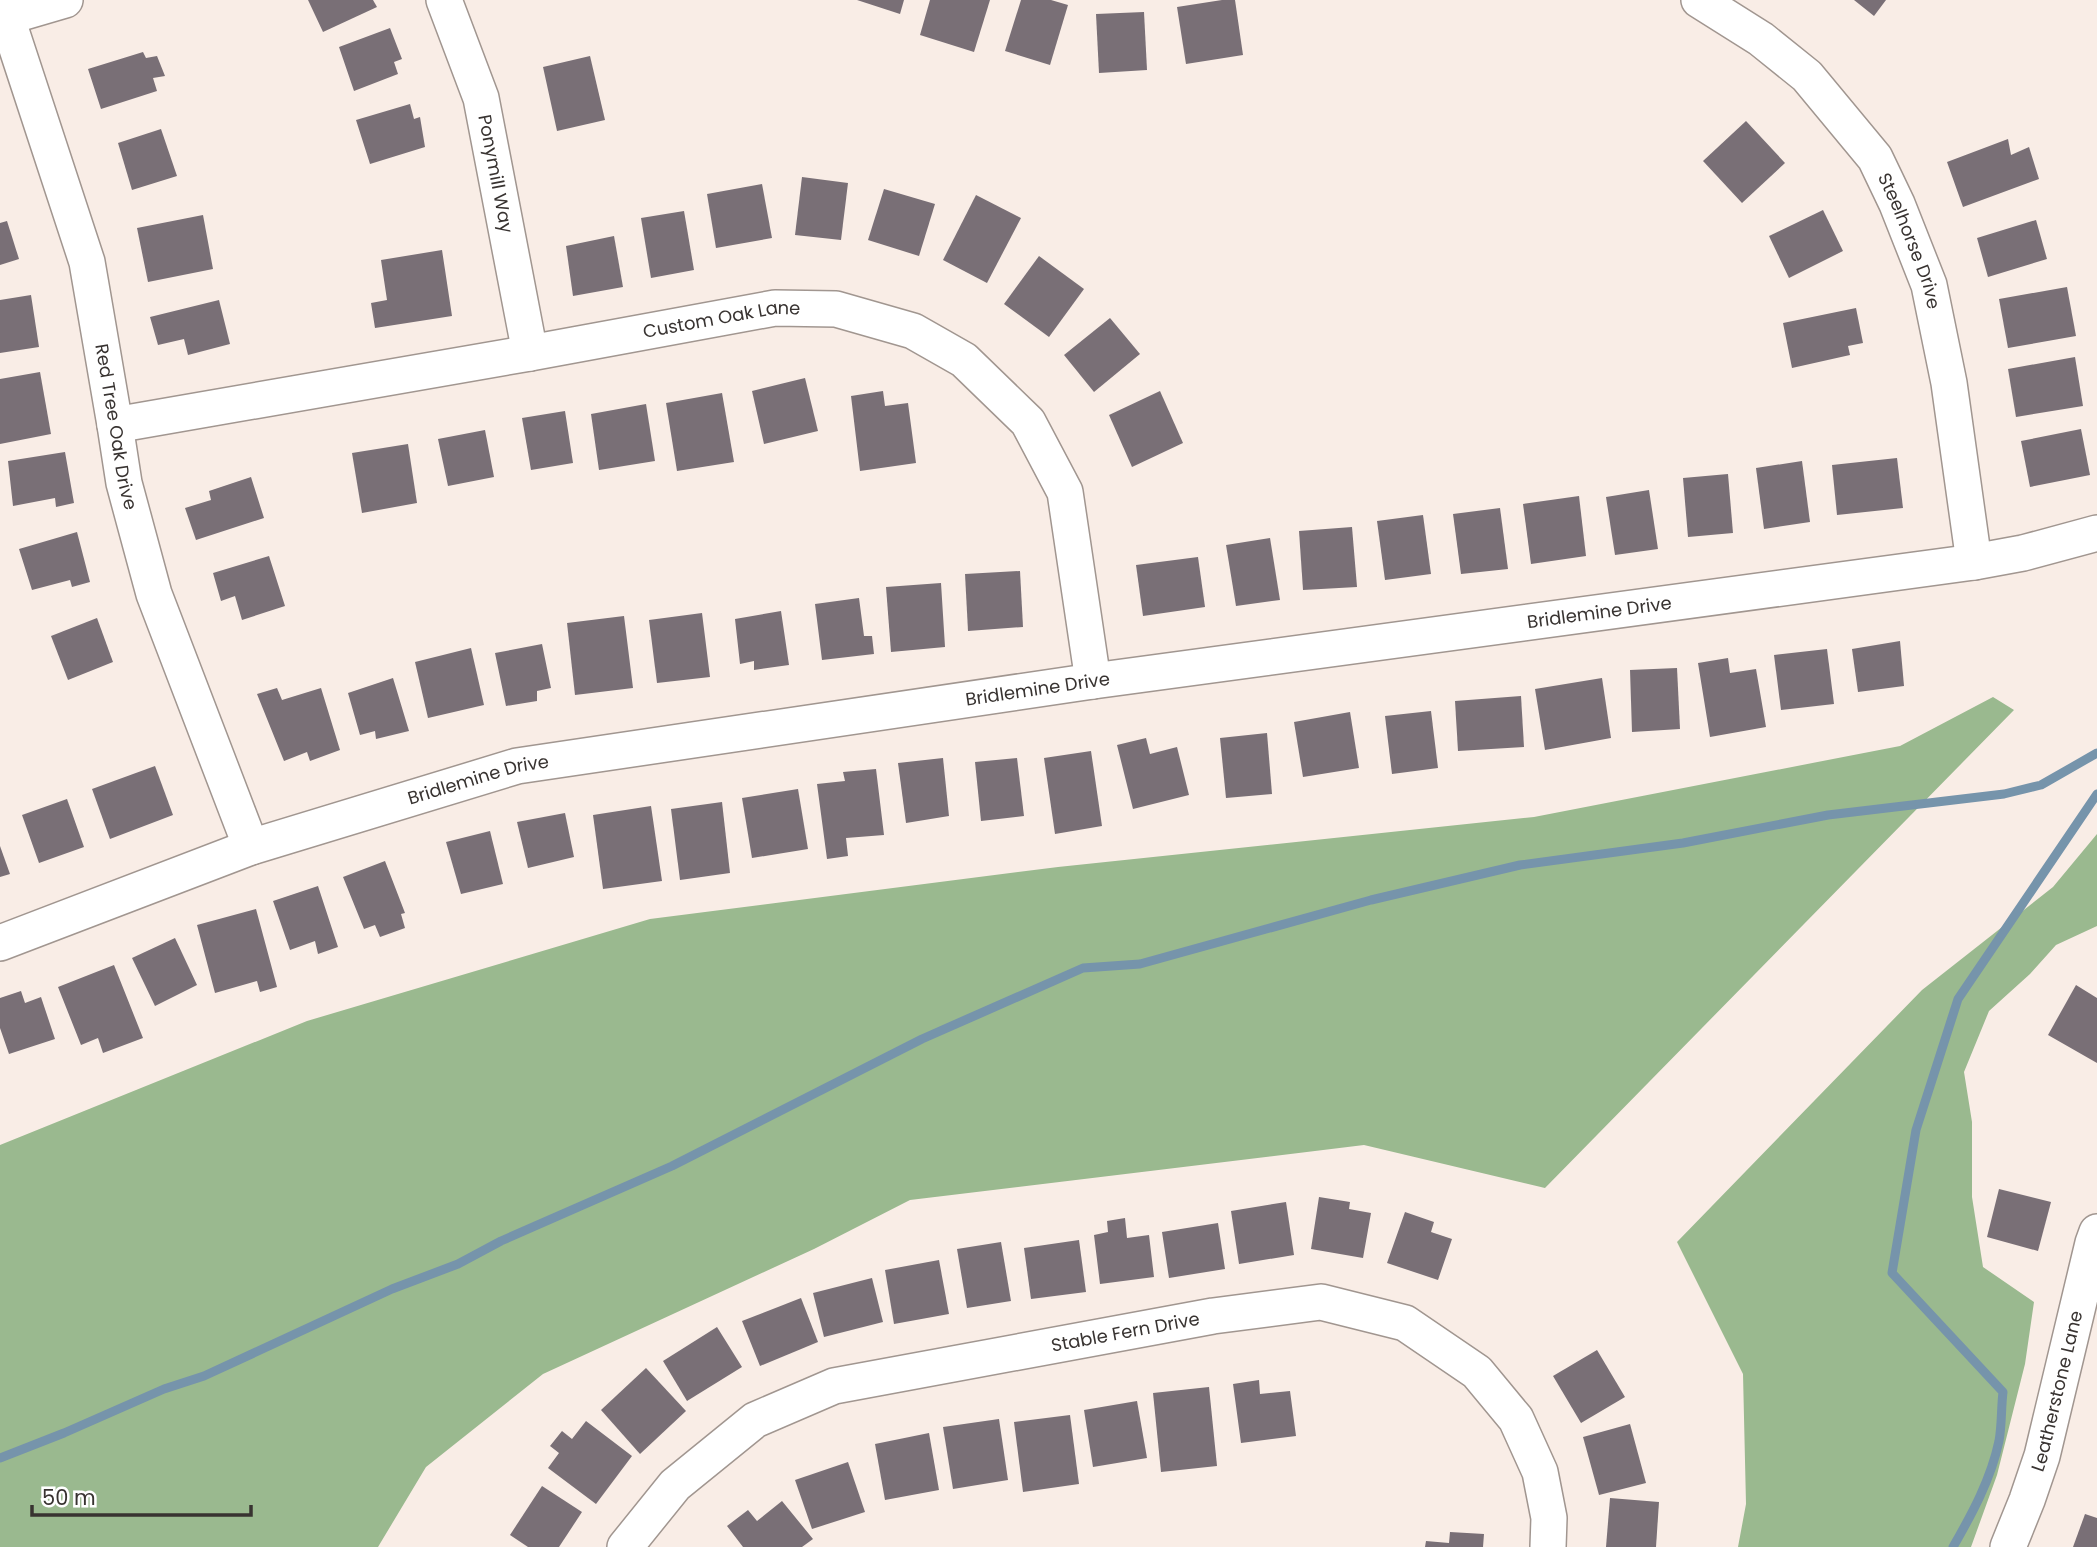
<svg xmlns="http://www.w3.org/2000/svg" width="2097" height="1547" font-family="Poppins,sans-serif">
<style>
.forest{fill:#9ab98f}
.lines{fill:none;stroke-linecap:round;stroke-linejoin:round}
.stream{stroke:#7694ab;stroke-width:9}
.building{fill:#796f76}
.minor-casing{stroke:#a19690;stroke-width:38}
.minor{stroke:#fff;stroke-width:35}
.labels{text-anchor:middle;stroke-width:7;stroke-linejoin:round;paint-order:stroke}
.street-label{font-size:18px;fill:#383331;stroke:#fff}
</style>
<rect width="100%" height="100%" fill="#f9ede6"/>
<g class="forest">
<polygon points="1993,697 2014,710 1545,1188 1364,1145 910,1200 814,1249 543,1374 426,1467 378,1547 0,1547 0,1145 307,1021 650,919 1058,867 1534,817 1900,746"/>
<polygon points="2097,834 2097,926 2056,945 2030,974 1989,1011 1964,1072 1972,1122 1972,1197 1983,1267 2034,1302 2025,1364 1997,1475 1971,1547 1738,1547 1746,1504 1743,1374 1677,1242 1922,990 2053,887"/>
</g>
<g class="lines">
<g class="stream">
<polyline points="0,1458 64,1433 164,1389 204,1376 392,1289 458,1264 501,1241 672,1166 922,1039 1083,968 1140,964 1371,900 1520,865 1683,843 1828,815 2004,794 2041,785 2097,753"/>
<path d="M1953,1547C1972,1514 1991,1479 1999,1441C2002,1425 2001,1408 2003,1392L1892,1273L1916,1130L1958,999L2097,794"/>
</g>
</g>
<g class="building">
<polygon points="308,0 373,0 377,7 323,32"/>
<polygon points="857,0 904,0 900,14"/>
<polygon points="930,0 990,0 974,52 920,35"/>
<polygon points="1021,0 1051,0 1068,5 1050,65 1005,51"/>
<polygon points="1222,0 1235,0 1243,55 1186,64 1177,7"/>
<polygon points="1854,0 1886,0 1874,16"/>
<polygon points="1144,12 1147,70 1099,73 1096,14"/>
<polygon points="390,28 402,59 394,62 398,74 354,91 339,47"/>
<polygon points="143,52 146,58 157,56 165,76 153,78 157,91 101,109 88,69"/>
<polygon points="590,56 605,120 557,131 543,67"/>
<polygon points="410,104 414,119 420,117 425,147 370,164 356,120"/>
<polygon points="1746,121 1785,163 1742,203 1703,161"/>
<polygon points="161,129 177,176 132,190 118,143"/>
<polygon points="2008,139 2011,155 2029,147 2039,179 1963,207 1947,162"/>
<polygon points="802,177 848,183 841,240 795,235"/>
<polygon points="762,184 772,238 716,248 707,194"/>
<polygon points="884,189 935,204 919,256 868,240"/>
<polygon points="976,195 1021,218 987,283 943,260"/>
<polygon points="1823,210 1843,251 1789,278 1769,236"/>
<polygon points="684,211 694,270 651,278 641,218"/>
<polygon points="203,215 213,269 148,282 137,228"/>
<polygon points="2036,220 2047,259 1988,277 1977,238"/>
<polygon points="7,221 19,259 0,265 0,223"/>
<polygon points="614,236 623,287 573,296 566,246"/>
<polygon points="442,250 452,316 375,328 371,303 387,300 381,260"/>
<polygon points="1039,256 1084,289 1049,337 1004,304"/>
<polygon points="2067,287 2076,336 2008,348 1999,299"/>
<polygon points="31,295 39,347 0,353 0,300"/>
<polygon points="219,300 230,344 188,355 184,339 158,345 150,317"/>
<polygon points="1856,308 1863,343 1848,346 1850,355 1792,368 1783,323"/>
<polygon points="1110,318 1140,354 1094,392 1064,355"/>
<polygon points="2075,357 2083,406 2016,417 2008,369"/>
<polygon points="40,372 51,434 0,444 0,379"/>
<polygon points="805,378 818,431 764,444 752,391"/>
<polygon points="883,391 885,406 908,403 916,463 860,471 851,396"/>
<polygon points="1160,391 1183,443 1132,467 1109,415"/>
<polygon points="722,393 734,462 677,471 666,403"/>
<polygon points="646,404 655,461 599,470 591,414"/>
<polygon points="565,411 573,463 531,470 522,418"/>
<polygon points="2081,429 2090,475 2030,487 2021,441"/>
<polygon points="485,430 494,477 448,486 438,439"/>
<polygon points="408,444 417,503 362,513 352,453"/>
<polygon points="65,452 74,503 56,507 55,498 13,506 8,461"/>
<polygon points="1897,458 1903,508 1837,515 1832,465"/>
<polygon points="1802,461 1810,522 1764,529 1756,468"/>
<polygon points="1728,474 1733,533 1688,537 1683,478"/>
<polygon points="251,477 264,518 196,540 185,508 211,500 209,491"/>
<polygon points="1649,490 1658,549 1615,555 1606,497"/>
<polygon points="1579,496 1586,556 1531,564 1523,504"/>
<polygon points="1500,508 1508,569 1461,574 1453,514"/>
<polygon points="1423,515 1431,574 1385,580 1377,521"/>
<polygon points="1352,527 1357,587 1303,590 1299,531"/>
<polygon points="77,532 90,582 72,587 70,580 32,590 19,549"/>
<polygon points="1270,538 1280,600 1236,606 1226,545"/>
<polygon points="269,556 285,606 242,620 235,596 221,601 213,573"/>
<polygon points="1198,557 1205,607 1143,616 1136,565"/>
<polygon points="1020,571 1023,627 968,631 965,574"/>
<polygon points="941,583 945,647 891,652 886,587"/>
<polygon points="859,598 864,636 872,636 874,654 822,660 815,604"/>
<polygon points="781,611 789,665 754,670 754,661 740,664 735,619"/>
<polygon points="702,613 710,677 657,683 649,620"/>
<polygon points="624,616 633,688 575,695 567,623"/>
<polygon points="97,618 113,662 68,680 51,636"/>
<polygon points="1900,641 1904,686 1858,692 1852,649"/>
<polygon points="542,644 551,688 537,691 537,701 506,706 495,653"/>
<polygon points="471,648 484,705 428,718 415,662"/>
<polygon points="1827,649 1834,704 1781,710 1774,655"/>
<polygon points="1728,658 1730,673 1756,669 1766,727 1710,737 1698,663"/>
<polygon points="1677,668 1680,729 1632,732 1630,670"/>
<polygon points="393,678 409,731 376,739 375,731 360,735 348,693"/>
<polygon points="1602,678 1611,738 1545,750 1535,689"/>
<polygon points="277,688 282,700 321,688 340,750 310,761 307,752 284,761 257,694"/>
<polygon points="1521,696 1524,747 1458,751 1455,701"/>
<polygon points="1431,711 1438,768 1392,774 1385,716"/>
<polygon points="1350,712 1359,768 1303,777 1294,722"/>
<polygon points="1267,733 1272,794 1226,798 1220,738"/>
<polygon points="1146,738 1150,754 1177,747 1189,795 1133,809 1117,745"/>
<polygon points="1091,751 1102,826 1055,834 1044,758"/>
<polygon points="943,758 949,816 906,823 898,763"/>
<polygon points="1017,758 1024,816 981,821 975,762"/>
<polygon points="155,766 173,815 110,839 92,789"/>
<polygon points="876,769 884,835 846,838 848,856 827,859 817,784 845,781 843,772"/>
<polygon points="798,789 808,849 752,858 742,798"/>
<polygon points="67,799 84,847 39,863 22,815"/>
<polygon points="722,802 730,873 680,880 671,809"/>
<polygon points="651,806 662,881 603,889 593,815"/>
<polygon points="565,813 574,857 528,868 517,822"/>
<polygon points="490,831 503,884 461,894 446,842"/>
<polygon points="0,846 10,874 0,877"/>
<polygon points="385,861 405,913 401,914 405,928 380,937 375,925 364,929 343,877"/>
<polygon points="318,886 338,947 318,954 315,941 290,950 273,901"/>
<polygon points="256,909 277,987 260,992 257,981 215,993 197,925"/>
<polygon points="175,938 197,985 155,1006 132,958"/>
<polygon points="114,965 143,1038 103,1053 98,1038 81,1045 58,987"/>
<polygon points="2076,985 2097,998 2097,1063 2048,1035"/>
<polygon points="21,991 25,1003 41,997 55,1039 9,1054 0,1028 0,998"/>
<polygon points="1999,1189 2051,1202 2038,1251 1987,1237"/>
<polygon points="1319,1197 1350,1202 1349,1209 1371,1213 1363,1258 1311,1249"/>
<polygon points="1286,1202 1294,1255 1239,1264 1231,1211"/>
<polygon points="1405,1212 1434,1222 1431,1232 1452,1239 1438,1280 1387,1263"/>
<polygon points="1125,1218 1127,1238 1149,1235 1154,1277 1100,1284 1094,1235 1108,1232 1107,1221"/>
<polygon points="1218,1223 1225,1269 1169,1278 1162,1232"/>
<polygon points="1079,1240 1086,1292 1031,1299 1024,1248"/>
<polygon points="1001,1242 1011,1301 967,1308 957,1249"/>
<polygon points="939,1260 949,1314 894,1324 885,1270"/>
<polygon points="872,1278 883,1322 824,1337 813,1293"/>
<polygon points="801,1298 818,1342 760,1366 742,1321"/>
<polygon points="717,1327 742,1367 687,1401 663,1361"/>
<polygon points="1597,1350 1625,1397 1581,1423 1553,1376"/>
<polygon points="646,1368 686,1411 640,1454 601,1410"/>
<polygon points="1259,1380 1260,1394 1290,1391 1296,1436 1241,1443 1233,1384"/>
<polygon points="1209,1387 1217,1466 1161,1472 1153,1393"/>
<polygon points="1137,1401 1147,1458 1093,1467 1084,1410"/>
<polygon points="1070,1415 1079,1484 1023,1492 1014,1422"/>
<polygon points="999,1419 1008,1480 953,1489 943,1427"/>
<polygon points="586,1421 632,1456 596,1504 548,1468 559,1453 550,1446 562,1431 572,1439"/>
<polygon points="1630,1424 1646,1483 1599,1495 1583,1437"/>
<polygon points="929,1433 939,1490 885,1500 875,1444"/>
<polygon points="848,1462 865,1512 812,1529 795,1480"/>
<polygon points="542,1486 582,1512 559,1547 528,1547 510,1535"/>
<polygon points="1610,1498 1659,1502 1656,1547 1606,1547"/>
<polygon points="782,1501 813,1539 802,1547 743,1547 727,1526 748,1510 757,1521"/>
<polygon points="2085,1514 2097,1518 2097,1547 2073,1547"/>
<polygon points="1450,1532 1484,1534 1483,1547 1425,1547 1426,1541 1449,1543"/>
</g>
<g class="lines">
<defs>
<g id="minor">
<path id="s1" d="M1,0L87,262L115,425L124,483L154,594L251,847"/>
<path id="s2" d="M444,0L481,98L530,353"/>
<path id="s3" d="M1699,0L1761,39L1807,76L1875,158L1897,204L1929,285L1949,383L1974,562"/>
<polyline points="7,17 65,0"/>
<path id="s4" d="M115,425L530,353L775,308L836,309L913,331L964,360L1028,422L1065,492L1093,681"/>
<path id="s5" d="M0,943L251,847L517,766L1093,681L1974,562L2023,553L2097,533"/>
<path id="s6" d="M625,1547L675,1485L755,1420L834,1386L1213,1316L1321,1302L1405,1323L1477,1372L1516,1419L1540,1472L1549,1518L1548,1547"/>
<path id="s7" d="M2008,1547L2027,1500L2042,1456L2093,1243L2097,1232"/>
</g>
</defs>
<use href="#minor" class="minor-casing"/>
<use href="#minor" class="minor"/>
</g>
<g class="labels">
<g class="street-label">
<text dy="6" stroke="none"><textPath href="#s2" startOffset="182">Ponymill Way</textPath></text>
<text dy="6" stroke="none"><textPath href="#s3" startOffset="329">Steelhorse Drive</textPath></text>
<text dy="6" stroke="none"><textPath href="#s4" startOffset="616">Custom Oak Lane</textPath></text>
<text dy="6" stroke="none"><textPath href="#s1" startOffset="443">Red Tree Oak Drive</textPath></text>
<text dy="6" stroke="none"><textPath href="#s5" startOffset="1640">Bridlemine Drive</textPath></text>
<text dy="6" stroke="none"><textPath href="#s5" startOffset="1073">Bridlemine Drive</textPath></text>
<text dy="6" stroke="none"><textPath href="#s5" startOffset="506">Bridlemine Drive</textPath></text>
<text dy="6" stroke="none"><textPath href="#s6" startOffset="565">Stable Fern Drive</textPath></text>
<text dy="6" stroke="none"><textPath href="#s7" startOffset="164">Leatherstone Lane</textPath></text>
</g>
</g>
<path d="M32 1505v10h219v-10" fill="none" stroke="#383331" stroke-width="3.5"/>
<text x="42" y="1505" font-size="21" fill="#383331" stroke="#ffffff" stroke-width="5" paint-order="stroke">50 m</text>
</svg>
